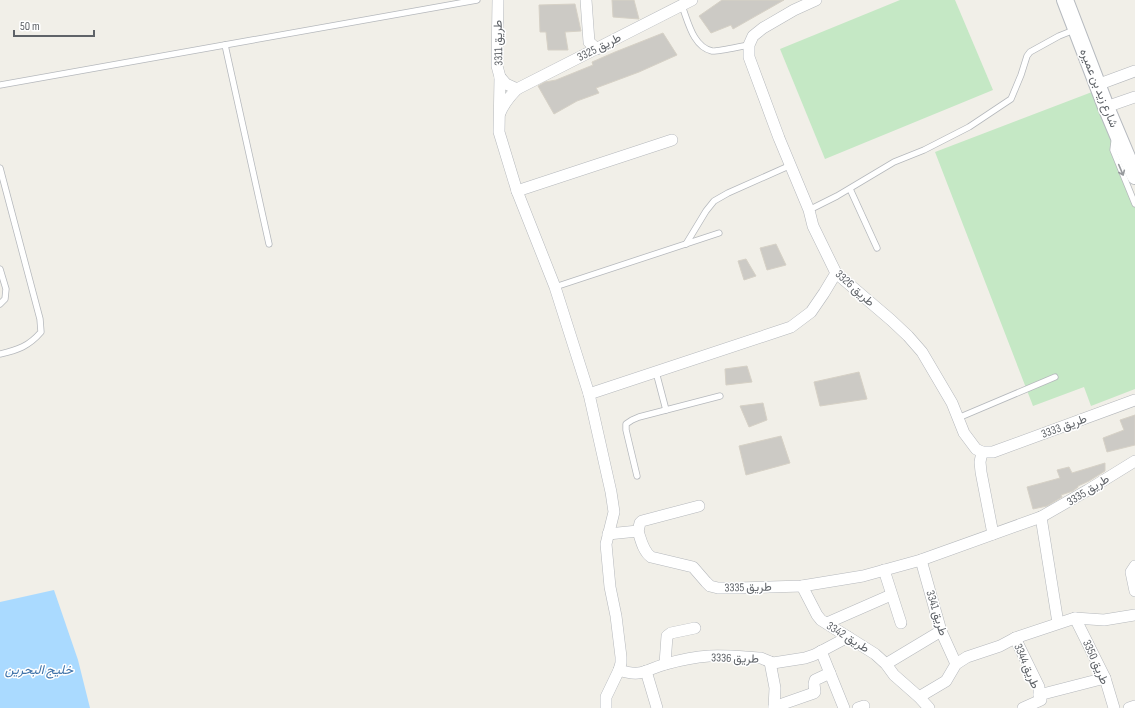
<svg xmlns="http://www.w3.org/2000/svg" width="1135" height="708" font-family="'Sofia Sans Condensed',Vazirmatn,sans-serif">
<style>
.green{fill:#c5e8c5}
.water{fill:#aadaff}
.building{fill:#cccac5;stroke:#d6d1c6}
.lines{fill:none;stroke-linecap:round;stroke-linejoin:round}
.lane-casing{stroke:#b5b8bc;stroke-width:7}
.street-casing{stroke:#b5b8bc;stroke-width:12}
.secondary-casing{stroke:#b6babf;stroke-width:18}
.lane{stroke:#fff;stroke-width:5.5}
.street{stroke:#fff;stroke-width:11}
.secondary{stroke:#fff;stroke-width:16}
.oneway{stroke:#979a9d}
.labels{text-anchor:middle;stroke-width:3;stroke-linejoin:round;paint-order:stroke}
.street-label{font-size:12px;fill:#5f6368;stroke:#fff}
.water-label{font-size:13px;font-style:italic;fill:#4174aa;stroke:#fff}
</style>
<rect width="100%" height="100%" fill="#f1efe8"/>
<g class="green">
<polygon points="900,0 955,0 993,90 825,159 780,49"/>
<polygon points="1092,92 1135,203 1135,389 1091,406 1084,387 1033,406 935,152"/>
</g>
<polygon class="water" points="54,590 78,660 90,708 0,708 0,602"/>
<g class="building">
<polygon points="612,0 634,0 639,19 613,17"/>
<polygon points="722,0 784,0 733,29 731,25 711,33 699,16"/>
<polygon points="575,4 581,31 565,32 568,50 548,50 546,32 540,32 539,5"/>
<polygon points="663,33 677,55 639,72 596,88 599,93 577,101 554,114 538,86 545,82 556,80 593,65 592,62 615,52"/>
<polygon points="776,244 786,265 767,270 760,248"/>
<polygon points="746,259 756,276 744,280 738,261"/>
<polygon points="747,366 752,382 726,385 725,369"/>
<polygon points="859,372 867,399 820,406 814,382"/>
<polygon points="763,403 767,420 749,427 740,406"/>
<polygon points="1135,415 1135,445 1107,452 1103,438 1124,430 1120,420"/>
<polygon points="781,436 790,463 746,475 739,446"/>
<polygon points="1105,463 1105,471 1089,481 1078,486 1078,487 1073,491 1061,495 1062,497 1047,506 1033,509 1027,487 1060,478 1057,470 1069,467 1072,473"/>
</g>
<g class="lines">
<defs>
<g id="lane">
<path d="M682,6C688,21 693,47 712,51C717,52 742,46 749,45"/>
<polyline points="225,45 269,244"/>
<polyline points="0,85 477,0"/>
<polyline points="1115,139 1114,142 1113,150 1135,204"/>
<path d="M0,168L40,319L41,332C29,346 18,350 0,354"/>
<polyline points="850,189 877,248"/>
<polyline points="809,210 837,196 894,162 924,150 969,127 1011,99 1021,75 1027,56 1030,52 1059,36 1074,30"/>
<polyline points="686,244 706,211 714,201 728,193 791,165"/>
<polyline points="0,269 6,289 5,299 0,304"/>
<polyline points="555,287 719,233"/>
<polyline points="656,372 666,410"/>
<polyline points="958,418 1055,377"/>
<polyline points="637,476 626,430 626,424 632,420 639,417 720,396"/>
</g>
<g id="street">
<polyline points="498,0 497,66 500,77 506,84 517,89 692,0"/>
<polyline points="586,0 589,42 597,49"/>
<polyline points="816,0 794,10 763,28 753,36 749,45 749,57 779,138 809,210 813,226 836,273 891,320 908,336 922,352 952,403 964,433 976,449 982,452 993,452 1135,400"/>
<polyline points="500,77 499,132 517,191 555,287 589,394"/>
<polyline points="1097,85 1135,71"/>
<polyline points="1106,107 1135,97"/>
<path d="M500,113C504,103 510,96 517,89"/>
<polyline points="517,191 672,140"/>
<polyline points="982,452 980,462 981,472 993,534"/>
<polyline points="1041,517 1058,623"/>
<polyline points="638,531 640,523 642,521 699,506"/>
<path d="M608,534L638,531C641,540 643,551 651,557L693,567L706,582L710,586L718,588H738L802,586L863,576L921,560L1041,517L1088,490L1135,461"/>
<polyline points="921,560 941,631 956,664"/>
<polyline points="1135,566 1131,572 1135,591"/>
<polyline points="884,570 901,623"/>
<polyline points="802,586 817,615 821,620 875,654 886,664 894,675 919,697 929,708"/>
<polyline points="1075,618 1105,678 1114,708"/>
<polyline points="827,623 891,595"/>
<polyline points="1015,638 1039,687 1039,695 1041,700 1023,708"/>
<polyline points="821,651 844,708"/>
<polyline points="770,662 775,688 774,708"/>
<polyline points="665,664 667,636 671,633 695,628"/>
<polyline points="886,664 941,631"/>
<path d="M619,670C643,678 646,669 666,664C680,660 695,657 709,656C726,655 744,657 761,658L773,663L805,658L814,655L848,637"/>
<polyline points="646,671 657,708"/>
<polyline points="1039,695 1105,678"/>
<polyline points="919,697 946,681 956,664 967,657 1000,646 1015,638 1075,618 1104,620 1135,615"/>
<polyline points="774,707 814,693 815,692 814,684 815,680 830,673"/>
<polyline points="606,708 606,697 619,670 621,663 621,657 616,616 610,587 606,544 614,512 611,492 589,394 791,327 811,312 824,293 836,273"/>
<polyline points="858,708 864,706"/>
<polyline points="1129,708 1135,706"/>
</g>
<polyline id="secondary" points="1065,0 1106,107 1135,176"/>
</defs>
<use href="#lane" class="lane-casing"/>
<use href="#street" class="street-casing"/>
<use href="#secondary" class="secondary-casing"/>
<use href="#lane" class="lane"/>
<use href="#street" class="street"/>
<use href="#secondary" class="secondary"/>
</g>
<defs><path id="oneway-shaft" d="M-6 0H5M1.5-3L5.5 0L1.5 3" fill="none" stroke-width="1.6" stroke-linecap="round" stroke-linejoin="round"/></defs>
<use class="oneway" href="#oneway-shaft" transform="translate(1121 170) rotate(67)"/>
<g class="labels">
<g class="street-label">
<text transform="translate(498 43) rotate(-91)" y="4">طريق 3311</text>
<text transform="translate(599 47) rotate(-27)" y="4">طريق 3325</text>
<text transform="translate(1099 88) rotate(68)" y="4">شارع زيد بن عميره</text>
<text transform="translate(855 288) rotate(42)" y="4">طريق 3326</text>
<text transform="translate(1064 426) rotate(-20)" y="4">طريق 3333</text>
<text transform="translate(1088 490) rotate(-32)" y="4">طريق 3335</text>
<text transform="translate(748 587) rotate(-1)" y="4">طريق 3335</text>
<text transform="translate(937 613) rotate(73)" y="4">طريق 3341</text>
<text transform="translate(848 637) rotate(32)" y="4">طريق 3342</text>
<text transform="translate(735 658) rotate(2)" y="4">طريق 3336</text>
<text transform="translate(1096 662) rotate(66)" y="4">طريق 3350</text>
<text transform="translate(1027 666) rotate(67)" y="4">طريق 3344</text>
</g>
<g class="water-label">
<text x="39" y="674">خليج البحرين</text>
</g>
</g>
<path d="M14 30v6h80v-6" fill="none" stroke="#5f6368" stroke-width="2"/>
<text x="20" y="30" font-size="12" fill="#5f6368" stroke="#ffffff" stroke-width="3" paint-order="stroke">50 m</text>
</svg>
